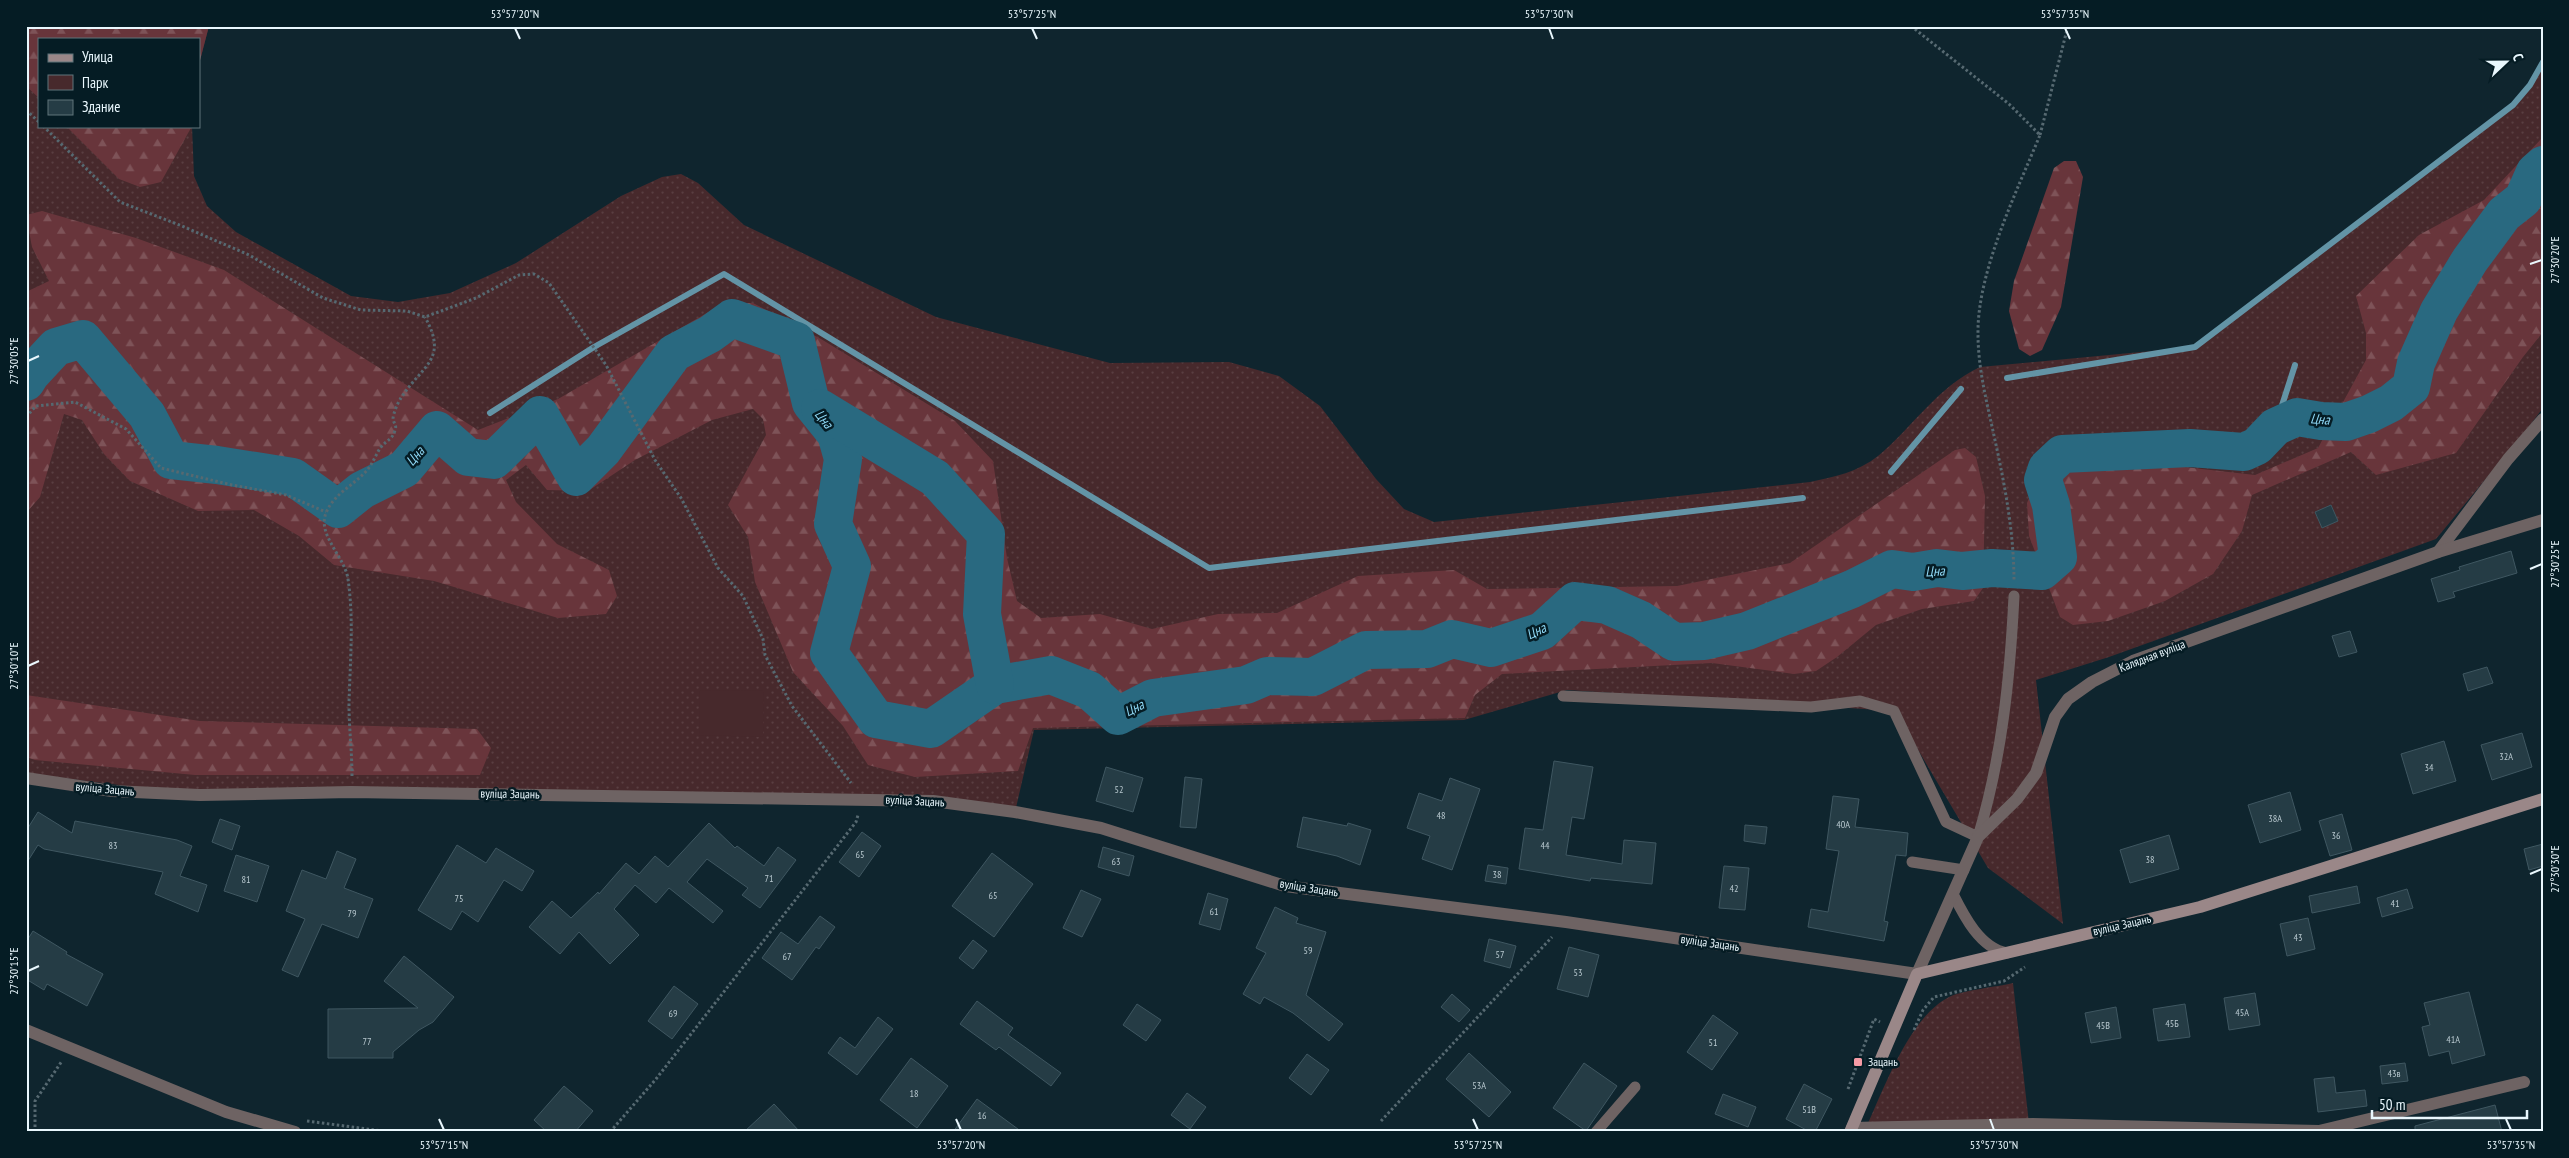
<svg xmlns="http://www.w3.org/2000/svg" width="2569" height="1158" font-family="'PT Sans Narrow',sans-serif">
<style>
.green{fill:url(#green-dots)}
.forest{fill:url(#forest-firs)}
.pitch{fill:#47292c}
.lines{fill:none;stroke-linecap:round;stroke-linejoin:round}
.stream{stroke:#6394a6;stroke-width:6}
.river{stroke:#296980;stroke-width:38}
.building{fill:#253c45;stroke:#3f5761}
.path{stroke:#566971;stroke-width:3;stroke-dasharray:2.5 2.5;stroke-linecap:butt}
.lane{stroke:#6e6363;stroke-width:11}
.street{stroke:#6e6363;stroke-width:12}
.secondary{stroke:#9a8788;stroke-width:12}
.ticks{fill:none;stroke:#e9f7fd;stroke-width:2}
.poi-dot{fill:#f49aa4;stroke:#051c24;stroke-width:2}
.labels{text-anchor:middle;stroke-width:5;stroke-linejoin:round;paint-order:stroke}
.number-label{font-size:10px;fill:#b8c8cf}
.street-label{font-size:12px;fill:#e9f7fd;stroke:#051c24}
.poi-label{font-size:12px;fill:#e9f7fd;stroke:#051c24;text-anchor:start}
.water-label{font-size:14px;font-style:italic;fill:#8fd8f5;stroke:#051c24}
.neatline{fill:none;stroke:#e9f7fd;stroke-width:2}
.ticks-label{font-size:12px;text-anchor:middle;fill:#e9f7fd}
</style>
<defs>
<pattern id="green-dots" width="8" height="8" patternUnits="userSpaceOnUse" patternTransform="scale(1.25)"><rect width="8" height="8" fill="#47292c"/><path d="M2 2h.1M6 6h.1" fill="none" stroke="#593e41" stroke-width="1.8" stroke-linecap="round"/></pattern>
<pattern id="forest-firs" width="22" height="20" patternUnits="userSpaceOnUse" patternTransform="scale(1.25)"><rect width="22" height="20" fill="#68353b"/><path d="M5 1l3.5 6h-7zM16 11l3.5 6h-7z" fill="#7e5358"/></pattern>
</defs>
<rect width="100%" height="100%" fill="#0f252e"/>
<g class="green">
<path d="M26,26H209L199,64V39H39V126H192L194,176L207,206L236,232L351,296L398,302L450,293L516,263L621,196L662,177L681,174L698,183L744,225L936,317L1110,363L1229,362L1279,376L1320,406L1376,479L1404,509L1434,522L1810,482C1834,477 1858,472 1878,456C1913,427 1937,387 1980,367L2194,347L2513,105L2530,85L2543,63V408L2527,429L2436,539L2109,657L2036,680L2063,924L1988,868L1895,711L1567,690L1464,720L1034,730L1015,812L933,801L200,795L38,775L26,772Z"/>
<path d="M2013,983L2030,1132H1864C1883,1092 1908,1018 1949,997C1963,990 1997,987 2013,983Z"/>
</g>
<g class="forest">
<polygon points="26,26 209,26 199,64 199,39 39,39 39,98 26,86"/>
<polygon points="66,126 192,126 161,182 140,187 119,179"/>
<polygon points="2543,137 2543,332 2523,357 2456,453 2376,475 2351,452 2252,495 2242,531 2213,574 2165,601 2108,621 2073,625 2060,617 2029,536 2027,503 2033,488 2062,471 2090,465 2149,463 2255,475 2318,448 2366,360 2366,333 2356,296 2419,235 2484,200"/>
<polygon points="2064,161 2076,161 2083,177 2061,307 2042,350 2030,356 2019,349 2009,311 2014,281 2054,168"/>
<polygon points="42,211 136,238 224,270 478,430 558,399 724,303 753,303 821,339 955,421 993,461 1007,558 1017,601 1041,618 1100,614 1152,629 1218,614 1277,613 1358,576 1454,570 1487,589 1677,586 1790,563 1955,450 1965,448 1976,457 1985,496 1983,588 1974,601 1922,609 1876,625 1837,657 1816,671 1794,674 1712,663 1502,674 1475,695 1465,718 1033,728 1018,771 915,777 868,765 843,726 793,672 755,582 748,537 728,505 766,435 763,419 753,409 712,420 635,460 588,491 547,490 526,465 506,480 516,502 557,544 609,570 617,596 606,614 558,618 434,581 334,565 299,536 254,510 198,511 130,481 104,454 82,420 64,414 40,497 26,513 26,292 49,281 32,247 26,215"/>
<polygon points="26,695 200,721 477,729 491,748 480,775 195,775 35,760 26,757"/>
</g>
<polygon class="pitch" points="700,690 764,691 763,737 699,735"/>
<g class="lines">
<g class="stream">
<polyline points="2007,378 2195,347 2513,105 2530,85 2543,62"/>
<polyline points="490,413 594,347 724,274 1209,568 1803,498"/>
<polyline points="2275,427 2295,365"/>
<polyline points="1891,472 1961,389"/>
</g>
<g class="river">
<polyline points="26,382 31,374 56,347 83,339 147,415 171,460 217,465 293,477 338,509 362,490 404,469 437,430 468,457 494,460 540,415 576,477 603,450 674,353 710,334 732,318 796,341 811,403 836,434 843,459 833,524 852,566 829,653 876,719 931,729 995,685 1051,675 1089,690 1118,716 1153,698 1246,685 1267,676 1313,677 1366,650 1427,649 1452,639 1491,648 1542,631 1575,601 1607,605 1641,620 1674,642 1704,641 1747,631 1852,589 1892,569 1913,572 1937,568 1962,571 1992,568 2042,571 2058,557 2051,505 2043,480 2047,468 2062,454 2190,448 2244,452 2257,446 2275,427 2297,417 2321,421 2346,422 2369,414 2391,403 2411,387 2416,363 2439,311 2470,260 2504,214 2523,199 2535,172 2543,165"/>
<polyline points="820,408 935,478 986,534 982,614 995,685"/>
</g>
</g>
<g class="building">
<polygon points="2331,505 2338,521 2322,528 2315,512"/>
<polygon points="2511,551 2517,573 2453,592 2455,597 2438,602 2431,579 2460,570 2459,567"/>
<polygon points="2350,631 2357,652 2339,657 2332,636"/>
<polygon points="2487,667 2493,683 2468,691 2463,674"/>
<polygon points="2522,733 2532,767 2492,780 2481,745"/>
<polygon points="2444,741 2456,781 2413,794 2401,754"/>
<polygon points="1554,761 1593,767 1584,819 1572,817 1566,855 1622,864 1624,840 1656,843 1652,884 1591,878 1590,881 1519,869 1525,828 1543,830"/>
<polygon points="1106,767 1143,778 1133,812 1096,801"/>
<polygon points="1185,777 1202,779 1196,828 1180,827"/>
<polygon points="1450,778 1480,789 1452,870 1422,859 1430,836 1407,828 1419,793 1442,801"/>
<polygon points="2290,792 2301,830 2260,843 2248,805"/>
<polygon points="1833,796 1859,799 1855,827 1908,833 1906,856 1896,855 1884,921 1888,922 1884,941 1808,927 1811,909 1828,912 1839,851 1826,849"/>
<polygon points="38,812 72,833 75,821 177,840 192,846 180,876 207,885 198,912 155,894 163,872 44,849 38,845 26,864 26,831"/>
<polygon points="2342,814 2352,850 2330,856 2319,821"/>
<polygon points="1303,817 1347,826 1348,823 1371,830 1360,865 1337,856 1297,847"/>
<polygon points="220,819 240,826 232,850 212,842"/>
<polygon points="709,823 735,848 737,846 764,866 778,847 796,860 760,908 742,895 748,888 707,859 687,882 723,911 713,923 669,888 656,903 635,885 614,909 639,935 610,964 579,932 560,954 529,927 552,901 571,918 598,892 599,894 626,863 639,874 655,856 668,867"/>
<polygon points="1745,825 1767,827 1765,844 1744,841"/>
<polygon points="862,832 881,846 859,877 839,862"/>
<polygon points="2169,835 2179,869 2130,883 2120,850"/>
<polygon points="2543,844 2543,866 2529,870 2524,849"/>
<polygon points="457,845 486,863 496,848 534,871 522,891 504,880 478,922 462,911 451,930 418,910"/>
<polygon points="1103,847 1134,856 1129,876 1098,867"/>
<polygon points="337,851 356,859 344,888 373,899 358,938 322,924 298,977 282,970 305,919 286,911 302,870 326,879"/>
<polygon points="992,853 1033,884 994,937 952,906"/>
<polygon points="236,855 269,866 257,902 224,891"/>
<polygon points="1488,865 1508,868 1506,884 1485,881"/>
<polygon points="1724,866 1749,868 1745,910 1719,908"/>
<polygon points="2357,886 2360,903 2312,913 2309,896"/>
<polygon points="2407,889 2413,908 2382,917 2377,898"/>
<polygon points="1081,890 1101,899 1082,937 1063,928"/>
<polygon points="1208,893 1228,899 1220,930 1199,924"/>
<polygon points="1275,907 1298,918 1296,923 1326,932 1306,995 1343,1024 1329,1041 1293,1013 1264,997 1260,1004 1243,994 1266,953 1256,948"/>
<polygon points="820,916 835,927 819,949 816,947 792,980 762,958 781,932 798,944"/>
<polygon points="2308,918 2315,949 2287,956 2280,924"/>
<polygon points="33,931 67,952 66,954 103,974 87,1006 47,984 44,990 26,979 26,942"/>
<polygon points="1489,939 1516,946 1510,968 1484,961"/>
<polygon points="973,940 987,951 973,969 959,958"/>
<polygon points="1569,947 1599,955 1588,997 1557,989"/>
<polygon points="404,956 454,997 433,1022 419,1030 393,1052 393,1058 328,1058 328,1009 418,1008 384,981"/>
<polygon points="674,986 698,1004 672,1039 648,1021"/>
<polygon points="2469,992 2485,1055 2452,1064 2449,1051 2429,1056 2422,1027 2430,1025 2424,1003"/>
<polygon points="2255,993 2260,1025 2229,1030 2224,998"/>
<polygon points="1452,994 1470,1010 1459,1022 1441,1007"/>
<polygon points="977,1001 1013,1028 1008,1035 1061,1073 1051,1086 999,1047 996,1050 960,1024"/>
<polygon points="1137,1004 1161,1020 1146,1041 1123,1025"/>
<polygon points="2185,1004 2190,1037 2158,1041 2153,1009"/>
<polygon points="2116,1007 2121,1038 2091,1043 2085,1013"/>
<polygon points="1713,1015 1738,1033 1712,1070 1687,1052"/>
<polygon points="878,1017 893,1029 857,1075 828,1053 840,1037 855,1048"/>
<polygon points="1469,1053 1511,1092 1489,1117 1446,1079"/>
<polygon points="1307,1054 1329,1070 1311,1095 1289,1078"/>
<polygon points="911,1058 948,1086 917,1128 880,1100"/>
<polygon points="1584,1063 1617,1086 1586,1131 1553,1108"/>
<polygon points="2405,1063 2408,1081 2382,1084 2380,1066"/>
<polygon points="2334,1077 2336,1093 2365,1090 2367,1106 2318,1112 2314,1079"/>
<polygon points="1804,1084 1832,1099 1815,1132 1810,1132 1786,1119"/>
<polygon points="564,1086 593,1111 575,1132 547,1132 534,1120"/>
<polygon points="1187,1093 1206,1107 1190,1129 1171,1115"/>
<polygon points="1723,1094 1756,1107 1748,1127 1715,1114"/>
<polygon points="977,1099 1022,1132 953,1132"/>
<polygon points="774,1104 800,1132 744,1132"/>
<polygon points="2495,1105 2502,1132 2415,1132 2415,1126"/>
</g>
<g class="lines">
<g class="path">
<path d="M1911,26L2009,104L2040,135C2017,191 1977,272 1978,334C1978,367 1986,399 1993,431C2004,481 2014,530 2014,582"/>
<polyline points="26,110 39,122"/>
<polyline points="43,126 120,202 182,226 249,255 323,298 361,310 407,311 425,317 476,298 519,275 534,274 549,283 606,365 655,460 681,498 718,568 743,596 763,639 765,655 792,706 851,783"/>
<polyline points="2040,135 2068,26"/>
<polyline points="26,417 36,406 75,402 126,429 161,468 232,485 286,495 326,512"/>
<path d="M352,776C352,752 349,728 349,704C350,663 354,620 348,579C345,557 317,535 326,513C334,493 355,485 368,469C373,463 376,454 381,447C387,440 393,439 395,430C397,425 394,424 393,419C393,414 398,402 401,398C422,365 449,360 425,317"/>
<polyline points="1914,1030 1923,1010 1934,997 2004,981 2025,967"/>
<polyline points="1848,1089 1874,1019 1880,1022"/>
<polyline points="307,1121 390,1132"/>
<polyline points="1381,1121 1552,937"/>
<polyline points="35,1132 35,1101 62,1061"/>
<polyline points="610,1132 656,1079 856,822 858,815"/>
</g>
<g class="lane">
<path d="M1563,696L1811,707L1860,701L1894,711L1946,822L1978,837C2002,757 2010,678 2014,596"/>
<polyline points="1912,862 1964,870"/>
<path d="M1953,894C1964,916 1980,948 2007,953"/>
<polyline points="1596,1132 1635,1087"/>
</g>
<g class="street">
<polyline points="2438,552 2508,459 2543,419"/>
<polyline points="26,778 112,791 200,795 351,792 933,801 1015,812 1101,828 1285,886 1566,922 1917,974 1978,837 2017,799 2036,773 2055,717 2068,699 2092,682 2133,661 2438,552 2543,520"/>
<polyline points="26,1030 226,1112 295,1132"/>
<polyline points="1852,1128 2033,1124 2319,1131 2524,1082"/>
</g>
<polyline class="secondary" points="1850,1132 1917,974 2200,907 2543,799"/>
</g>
<path class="ticks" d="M515,28L520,39M1032,28L1037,39M1549,28L1553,39M2065,28L2070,39M2530,264L2542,260M28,361L39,356M2530,569L2542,564M28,666L39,661M2530,874L2542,869M28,971L39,966M439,1119L444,1130M956,1119L961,1130M1473,1119L1478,1130M1990,1119L1994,1130M2506,1119L2511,1130"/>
<rect class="poi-dot" x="1853" y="1057" width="10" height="10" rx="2.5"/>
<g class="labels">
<g class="number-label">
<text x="2506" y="760">32А</text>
<text x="2429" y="771">34</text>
<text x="1119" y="793">52</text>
<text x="1441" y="819">48</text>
<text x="2275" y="822">38А</text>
<text x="1843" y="828">40А</text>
<text x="2336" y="839">36</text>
<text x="113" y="849">83</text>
<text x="1545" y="849">44</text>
<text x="860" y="858">65</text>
<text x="2150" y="863">38</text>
<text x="1116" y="865">63</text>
<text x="1497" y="878">38</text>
<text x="769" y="882">71</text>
<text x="246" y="883">81</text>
<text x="1734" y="892">42</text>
<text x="993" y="899">65</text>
<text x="459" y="902">75</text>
<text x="2395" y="907">41</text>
<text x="1214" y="915">61</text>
<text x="352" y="917">79</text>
<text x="2298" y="941">43</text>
<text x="1308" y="954">59</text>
<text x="1500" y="958">57</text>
<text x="787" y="960">67</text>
<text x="1578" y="976">53</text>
<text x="2242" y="1016">45А</text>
<text x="673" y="1017">69</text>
<text x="2172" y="1027">45Б</text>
<text x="2103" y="1029">45В</text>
<text x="2453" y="1043">41А</text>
<text x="367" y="1045">77</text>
<text x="1713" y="1046">51</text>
<text x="2394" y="1077">43в</text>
<text x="1479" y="1089">53А</text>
<text x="914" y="1097">18</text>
<text x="1809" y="1113">51В</text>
<text x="982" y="1119">16</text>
</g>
<g class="street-label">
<text transform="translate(2152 656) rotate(-21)" y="4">Калядная вуліца</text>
<text transform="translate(105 789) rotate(5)" y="4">вуліца Зацань</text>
<text transform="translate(510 794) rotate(1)" y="4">вуліца Зацань</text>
<text transform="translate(915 801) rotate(3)" y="4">вуліца Зацань</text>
<text transform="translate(1309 888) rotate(9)" y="4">вуліца Зацань</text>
<text transform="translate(2122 925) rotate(-13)" y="4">вуліца Зацань</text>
<text transform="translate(1710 943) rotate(8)" y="4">вуліца Зацань</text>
</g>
<g class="poi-label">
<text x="1868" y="1066">Зацань</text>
</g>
<g class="water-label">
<text transform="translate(824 419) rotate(51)" y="5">Цна</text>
<text transform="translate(2320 419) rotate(5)" y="5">Цна</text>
<text transform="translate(415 456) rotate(-50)" y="5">Цна</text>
<text transform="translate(1935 571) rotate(-3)" y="5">Цна</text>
<text transform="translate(1536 631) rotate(-26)" y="5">Цна</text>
<text transform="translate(1134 708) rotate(-27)" y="5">Цна</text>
</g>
</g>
<rect width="2569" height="1158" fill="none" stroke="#051c24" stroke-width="55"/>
<rect x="38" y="38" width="162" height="90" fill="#051c24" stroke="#60747b"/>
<rect x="48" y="54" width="25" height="8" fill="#9a8788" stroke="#60747b"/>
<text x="82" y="62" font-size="15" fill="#e9f7fd">Улица</text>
<rect x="48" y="75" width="25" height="15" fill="#47292c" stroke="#60747b"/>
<text x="82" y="88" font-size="15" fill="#e9f7fd">Парк</text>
<rect x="48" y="100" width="25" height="15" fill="#253c45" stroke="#60747b"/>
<text x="82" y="112" font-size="15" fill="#e9f7fd">Здание</text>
<g transform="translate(2506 62) rotate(68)" stroke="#051c24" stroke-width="4" paint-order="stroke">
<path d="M0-4L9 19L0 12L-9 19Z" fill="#e9f7fd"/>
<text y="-8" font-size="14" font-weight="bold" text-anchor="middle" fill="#e9f7fd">С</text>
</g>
<path d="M2372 1110v8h155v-8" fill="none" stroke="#e9f7fd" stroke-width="2.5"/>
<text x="2379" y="1110" font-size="15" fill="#e9f7fd" stroke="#051c24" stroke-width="4" paint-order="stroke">50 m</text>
<rect x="28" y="28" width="2514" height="1102" class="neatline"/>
<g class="ticks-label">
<text x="515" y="18">53°57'20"N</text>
<text x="1032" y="18">53°57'25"N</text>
<text x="1549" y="18">53°57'30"N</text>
<text x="2065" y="18">53°57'35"N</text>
<text transform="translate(2555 260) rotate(-90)" y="4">27°30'20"E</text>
<text transform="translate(14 361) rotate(-90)" y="4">27°30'05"E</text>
<text transform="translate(2555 564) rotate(-90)" y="4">27°30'25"E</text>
<text transform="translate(14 666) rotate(-90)" y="4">27°30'10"E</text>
<text transform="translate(2555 869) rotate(-90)" y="4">27°30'30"E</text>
<text transform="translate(14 971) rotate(-90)" y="4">27°30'15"E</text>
<text x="444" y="1149">53°57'15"N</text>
<text x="961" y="1149">53°57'20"N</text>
<text x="1478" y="1149">53°57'25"N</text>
<text x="1994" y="1149">53°57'30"N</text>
<text x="2511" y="1149">53°57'35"N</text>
</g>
</svg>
